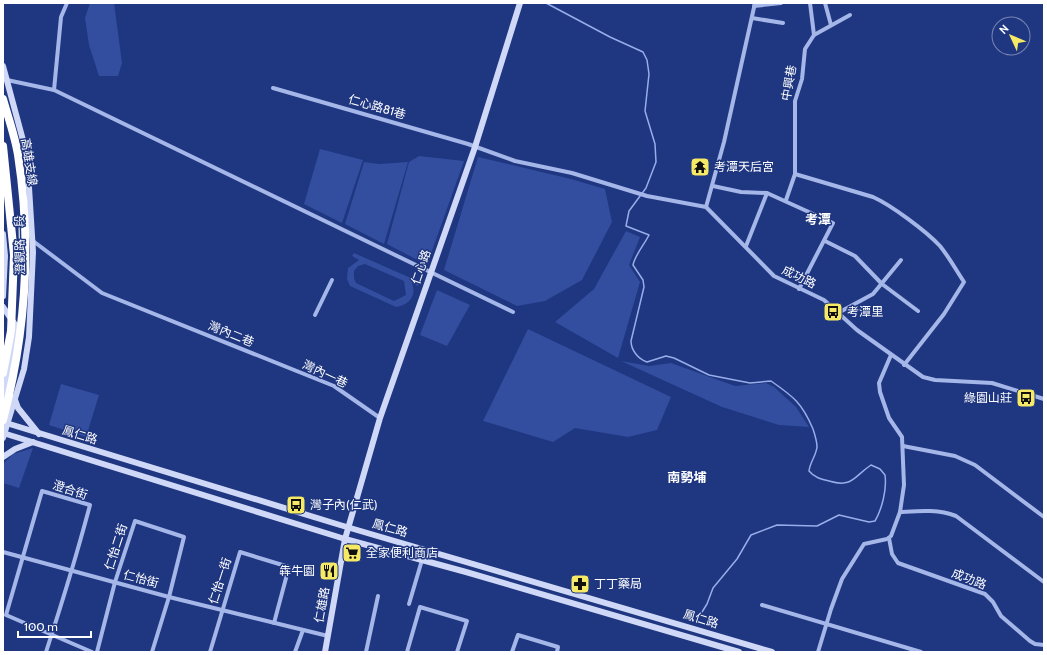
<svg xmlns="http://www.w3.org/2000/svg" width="1047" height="655" font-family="Cabin,'Noto Sans TC',sans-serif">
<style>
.green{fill:#334e9f;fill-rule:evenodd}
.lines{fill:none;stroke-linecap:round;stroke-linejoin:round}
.stream{stroke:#98aeea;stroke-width:1.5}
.street{stroke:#a5b6e8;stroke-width:4}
.secondary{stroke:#cfd8f6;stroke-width:6}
.highway{stroke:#fff;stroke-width:8}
.highway-bridge{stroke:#fff;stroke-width:8}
.labels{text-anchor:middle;stroke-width:3;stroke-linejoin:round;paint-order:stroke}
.street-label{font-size:12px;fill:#fff;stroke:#1f3680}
.poi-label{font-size:12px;fill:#fff;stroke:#1f3680;text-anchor:start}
.neighbourhood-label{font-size:13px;font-weight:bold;fill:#fff;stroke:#1f3680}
</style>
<rect width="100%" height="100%" fill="#1f3680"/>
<g class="green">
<polygon points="90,3 114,3 122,63 118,76 99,76 89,45 85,18"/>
<polygon points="320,149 363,160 342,223 304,204"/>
<polygon points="419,156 464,161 427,265 387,244 409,162"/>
<polygon points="478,157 571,179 605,189 612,222 582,280 545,301 517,306 444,270"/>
<polygon points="364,162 379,164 408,162 384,244 345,224"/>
<polygon points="626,231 640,237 629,265 640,282 618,358 555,322 594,289"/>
<path d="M354,253L420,282L418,286L412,283C417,296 409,305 396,307L350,286L347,279L348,268L359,260L352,256ZM365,264L404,281L406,295L394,301L356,283L354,278V271L358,266Z"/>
<polygon points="437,290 470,305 447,346 420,335"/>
<polygon points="528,329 671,397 657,430 628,437 575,428 553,442 483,421"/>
<polygon points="621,361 649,366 671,363 735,386 766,383 774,387 796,407 809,427 779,425 722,407"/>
<polygon points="61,384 99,395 86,437 49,425"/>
<polygon points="33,448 19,488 3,483 3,464 13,454"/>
</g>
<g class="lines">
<path class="stream" d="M546,3L610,37L643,52L647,60L649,74L645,111L655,144L656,162L646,188L629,211L626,226L649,235C644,245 635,255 633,265L643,280L644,287L631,341C631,350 638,359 647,362L666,356L674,358L709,375L750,383L771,381C794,397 802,403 813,429C815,435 817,442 817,447C816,456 810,462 809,471C815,478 821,479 829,481C853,488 853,477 871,465L880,469L885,475C887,489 882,509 875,521L869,522L839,515L817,526L777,525L751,535L737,559L713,588L707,604L697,620"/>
<g class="street">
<polyline points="810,3 814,35"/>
<polyline points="825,3 831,25"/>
<polyline points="754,6 781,3"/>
<polyline points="752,18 783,23"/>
<polyline points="7,80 54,90 513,312"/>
<polyline points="273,88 468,144 515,161 572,173 647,196 706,207 774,276 824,300 857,330 923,377 935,380 992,383 1044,399"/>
<polyline points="54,90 61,17 67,3"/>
<path d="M795,174L873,197C891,205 926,231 940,246C949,257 956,270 964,282L944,314L904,365"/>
<polyline points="713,186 741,192 767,193 833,223 799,289"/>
<polyline points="786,200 795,174 795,101 802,79 805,49 814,35 850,15"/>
<polyline points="706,207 724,142 755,3"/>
<polyline points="33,241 102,293 334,386 380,418"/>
<polyline points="825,241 855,256 882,284 918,311"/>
<polyline points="746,246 767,193"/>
<polyline points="838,313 873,294 901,260"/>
<polyline points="315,315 332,280"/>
<polyline points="903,446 955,456 975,465 1044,517"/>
<path d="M900,512C919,511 937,509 956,516L1044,582"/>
<polyline points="889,538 892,554 898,563 985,594 993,602 1001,616 1030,641 1035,644 1044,645"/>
<polyline points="3,552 169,597 328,636"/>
<polyline points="409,604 422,560"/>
<polyline points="762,605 921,652"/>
<path d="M46,652C62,603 77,554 90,505L42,491L6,615L92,652"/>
<polyline points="97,652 115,582 135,521 184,537 169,597 152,652"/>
<polyline points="210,652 240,552 289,567 274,623"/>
<polyline points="295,652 303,630"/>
<polyline points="366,652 378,596"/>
<polyline points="407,652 420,607 467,621 457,652"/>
<polyline points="512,652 518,635 558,647 557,652"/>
<polyline points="818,652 831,609 842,579 864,544 887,539 891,536 900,512 904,485 902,437 889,418 880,392 879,383 891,355"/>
</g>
<g class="secondary">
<polyline points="3,66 27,155 33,252 29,337 24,369 3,438"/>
<polyline points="3,234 5,256 3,296"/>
<polyline points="3,307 16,326 3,396"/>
<polyline points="14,397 18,408 39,434"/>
<polyline points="3,422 340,525 772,652"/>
<polyline points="3,433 345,539 466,572 739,652"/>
<polyline points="3,457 15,449 33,442"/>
<polyline points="325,652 345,539 380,418 475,147 520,3"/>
</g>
<path class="highway" d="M3,99C8,117 15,136 18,155C32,245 26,332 3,420"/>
<polyline class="highway-bridge" points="3,146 14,255 11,331 3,373"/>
</g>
<defs>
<symbol id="temple-square" viewBox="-11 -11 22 22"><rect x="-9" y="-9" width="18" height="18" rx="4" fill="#f6e965" stroke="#1f3680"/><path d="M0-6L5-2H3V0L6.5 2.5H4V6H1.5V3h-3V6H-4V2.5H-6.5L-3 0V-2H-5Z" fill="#111"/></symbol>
<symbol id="bus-square" viewBox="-11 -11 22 22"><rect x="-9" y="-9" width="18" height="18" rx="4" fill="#f6e965" stroke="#1f3680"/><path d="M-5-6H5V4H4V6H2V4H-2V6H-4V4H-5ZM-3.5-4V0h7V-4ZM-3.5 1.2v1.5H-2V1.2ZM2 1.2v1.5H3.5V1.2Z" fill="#111"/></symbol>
<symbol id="supermarket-square" viewBox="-11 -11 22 22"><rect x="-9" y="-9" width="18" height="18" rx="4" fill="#f6e965" stroke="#1f3680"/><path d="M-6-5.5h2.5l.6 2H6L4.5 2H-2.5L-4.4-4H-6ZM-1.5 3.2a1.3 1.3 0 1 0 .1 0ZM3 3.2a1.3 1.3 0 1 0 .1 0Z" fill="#111"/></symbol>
<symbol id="restaurant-square" viewBox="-11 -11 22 22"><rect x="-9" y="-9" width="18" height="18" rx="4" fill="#f6e965" stroke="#1f3680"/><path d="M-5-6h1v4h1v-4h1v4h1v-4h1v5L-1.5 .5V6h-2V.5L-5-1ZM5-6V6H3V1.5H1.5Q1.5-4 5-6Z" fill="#111"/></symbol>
<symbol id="pharmacy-square" viewBox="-11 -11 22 22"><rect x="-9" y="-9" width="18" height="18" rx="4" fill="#f6e965" stroke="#1f3680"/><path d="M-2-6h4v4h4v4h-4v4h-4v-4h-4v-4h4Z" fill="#111"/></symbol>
</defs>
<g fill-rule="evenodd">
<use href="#temple-square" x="689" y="156" width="22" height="22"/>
<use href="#bus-square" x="822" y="301" width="22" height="22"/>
<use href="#bus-square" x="1015" y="387" width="22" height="22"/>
<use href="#bus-square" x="285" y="494" width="22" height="22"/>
<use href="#supermarket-square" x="341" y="542" width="22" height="22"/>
<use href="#restaurant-square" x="318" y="560" width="22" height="22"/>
<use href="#pharmacy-square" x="569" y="573" width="22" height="22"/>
</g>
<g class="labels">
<g class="street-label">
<text transform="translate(789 83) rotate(-80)" y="4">中興巷</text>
<text transform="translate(377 107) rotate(16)" y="4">仁心路81巷</text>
<text transform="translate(29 162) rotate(81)" y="4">高雄支線</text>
<text transform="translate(20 245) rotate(-91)" y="4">澄觀路一段</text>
<text transform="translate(421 267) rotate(-71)" y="4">仁心路</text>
<text transform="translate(799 277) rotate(26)" y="4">成功路</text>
<text transform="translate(231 334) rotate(22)" y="4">灣內二巷</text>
<text transform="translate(325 374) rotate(25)" y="4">灣內一巷</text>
<text transform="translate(80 435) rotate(17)" y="4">鳳仁路</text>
<text transform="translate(70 490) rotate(18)" y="4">澄合街</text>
<text transform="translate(390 528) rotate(16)" y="4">鳳仁路</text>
<text transform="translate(116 547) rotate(-72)" y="4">仁怡二街</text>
<text transform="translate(141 579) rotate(15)" y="4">仁怡街</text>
<text transform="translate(969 579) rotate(21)" y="4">成功路</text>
<text transform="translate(220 581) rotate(-72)" y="4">仁怡一街</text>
<text transform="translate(322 605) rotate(-80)" y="4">仁雄路</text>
<text transform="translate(701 619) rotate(17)" y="4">鳳仁路</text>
</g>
<g class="poi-label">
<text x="714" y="171">考潭天后宮</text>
<text x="847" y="316">考潭里</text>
<text x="1012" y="402" text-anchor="end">綠園山莊</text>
<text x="310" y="509">灣子內(仁武)</text>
<text x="366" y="557">全家便利商店</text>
<text x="315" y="575" text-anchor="end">犇牛園</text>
<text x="594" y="588">丁丁藥局</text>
</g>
<g class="neighbourhood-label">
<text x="818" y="224">考潭</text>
<text x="687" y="482">南勢埔</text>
</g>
</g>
<rect width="1047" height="655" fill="none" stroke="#ffffff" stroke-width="8"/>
<g transform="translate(1011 36) rotate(314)"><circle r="19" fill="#1f3680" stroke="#7986b3"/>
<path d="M0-3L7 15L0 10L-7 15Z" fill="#f6e965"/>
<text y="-6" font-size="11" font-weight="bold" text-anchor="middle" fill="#ffffff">N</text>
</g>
<path d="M18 631v6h73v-6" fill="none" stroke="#ffffff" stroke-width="2"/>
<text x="24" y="631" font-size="12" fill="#ffffff" stroke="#1f3680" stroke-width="3" paint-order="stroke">100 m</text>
</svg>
